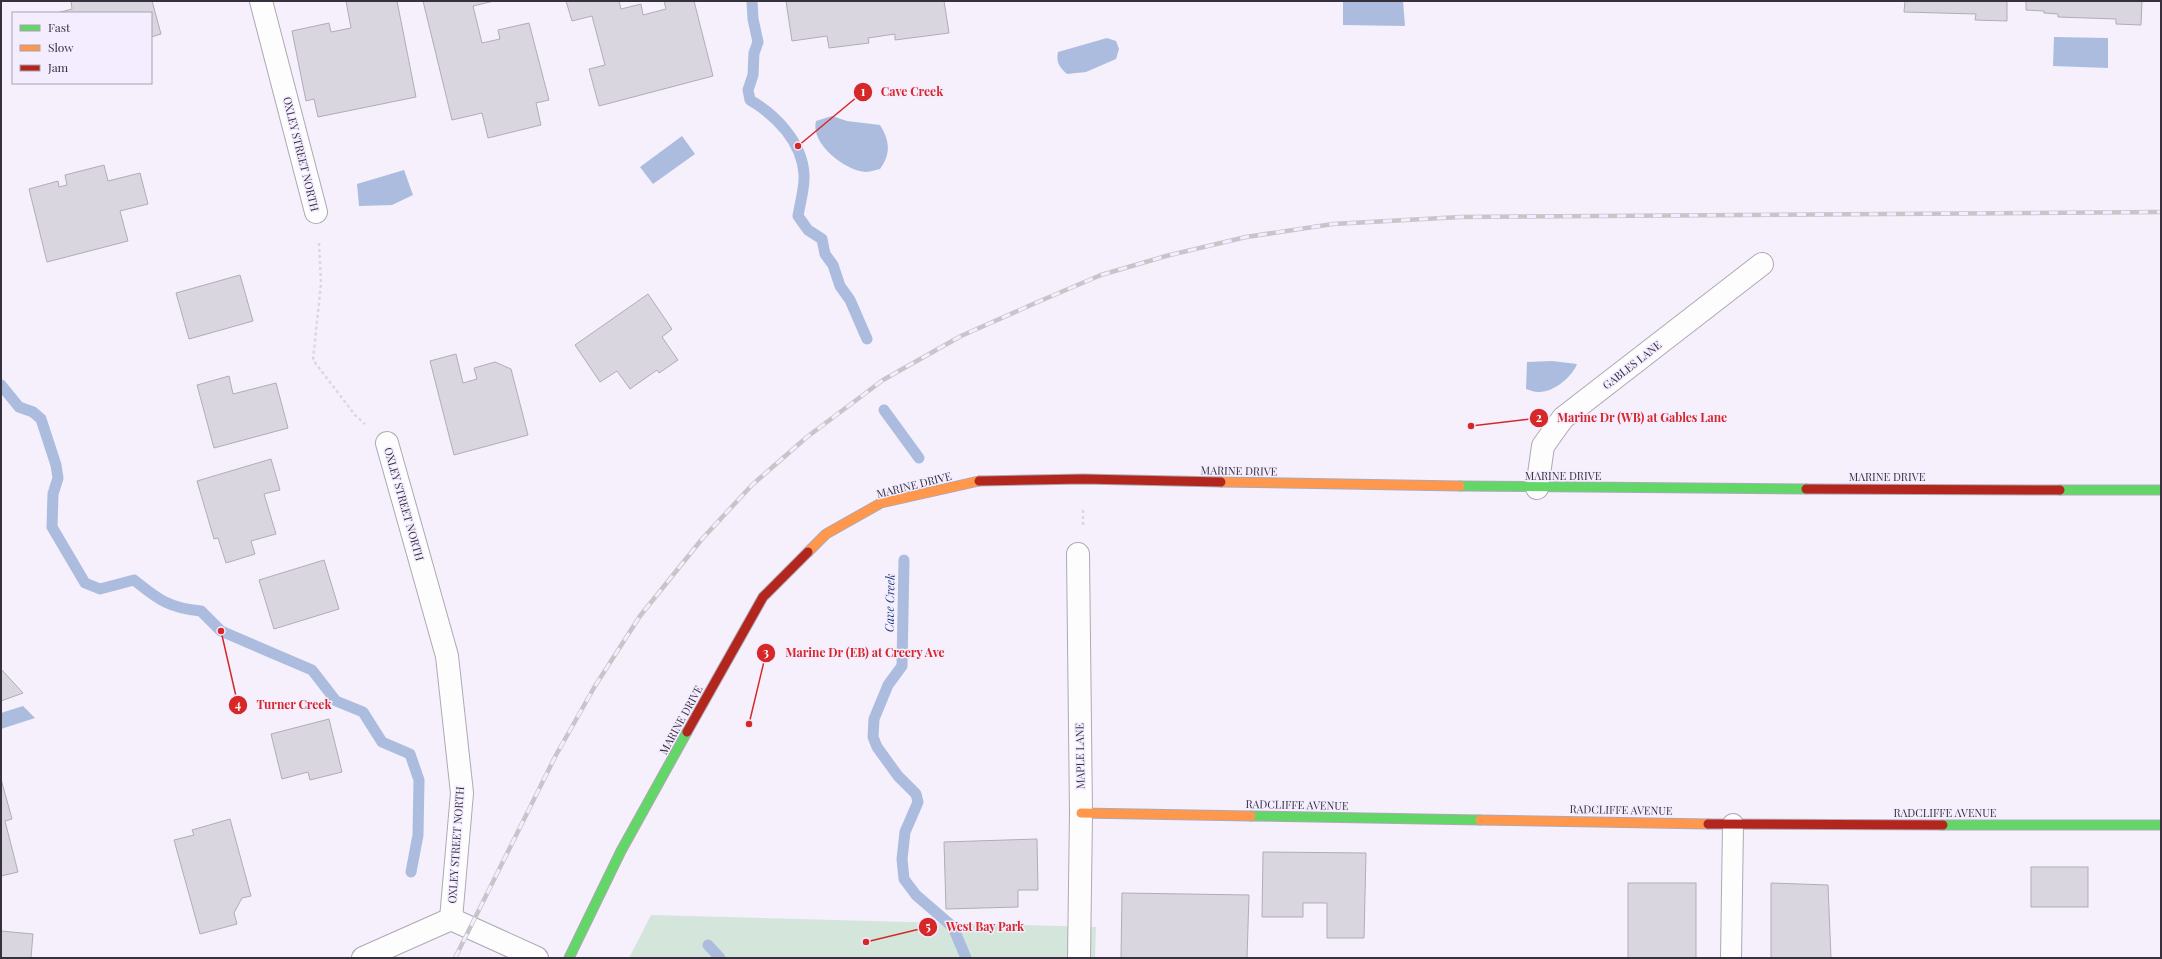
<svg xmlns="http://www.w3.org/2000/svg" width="2162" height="959" font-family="'Playfair Display',serif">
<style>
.green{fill:#d4e6dc}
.water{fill:#abbcdf}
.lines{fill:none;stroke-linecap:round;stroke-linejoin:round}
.stream{stroke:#abbcdf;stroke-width:11}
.building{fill:#dad6e0;stroke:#b1acb7}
.lane-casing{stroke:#aea8b3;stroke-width:22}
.street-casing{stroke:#aea8b3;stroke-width:24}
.fast-casing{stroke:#aea8b3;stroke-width:11}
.slow-casing{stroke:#aea8b3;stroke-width:11}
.jam-casing{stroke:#aea8b3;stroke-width:11}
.path{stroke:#dad8dc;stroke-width:2.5;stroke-dasharray:3 3;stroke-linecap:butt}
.lane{stroke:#fefdfe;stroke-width:20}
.street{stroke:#fefdfe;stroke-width:22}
.fast{stroke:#63d668;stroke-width:9}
.slow{stroke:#ff974d;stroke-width:9}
.jam{stroke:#b3261e;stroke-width:9}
.rail-casing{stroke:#c6c5c8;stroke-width:4.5}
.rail{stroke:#f4ecff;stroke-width:3;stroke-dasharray:9;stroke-linecap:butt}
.labels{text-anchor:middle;stroke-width:3;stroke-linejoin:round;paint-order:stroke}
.street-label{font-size:11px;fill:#37313e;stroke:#f4ecff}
.water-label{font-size:12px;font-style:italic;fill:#1b3a72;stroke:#f4ecff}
.leader{fill:none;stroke:#d62828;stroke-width:1.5}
.callout-dot{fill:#d62828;stroke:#f4ecff;stroke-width:1.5}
.mark-label{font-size:12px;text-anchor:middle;font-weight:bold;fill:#fff}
.callout-label{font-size:12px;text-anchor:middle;font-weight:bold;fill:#d62828;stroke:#f4ecff;stroke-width:3;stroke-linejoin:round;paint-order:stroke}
</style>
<rect width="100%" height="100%" fill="#f5f0fb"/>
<polygon class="green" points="651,915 1096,927 1095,958 629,958"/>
<g class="water">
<polygon points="1343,1 1403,1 1405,26 1343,25"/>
<polygon points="2054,37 2108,38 2108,68 2053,66"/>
<path d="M1107,38L1116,41L1119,49L1116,59L1086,72L1067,74C1059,67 1056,62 1058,52Z"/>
<path d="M832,116L847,121L880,125C890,141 891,154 880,169C875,170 869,172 865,172C844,170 810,143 816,121Z"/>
<polygon points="682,136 695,154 653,184 640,167"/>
<polygon points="404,170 413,195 392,205 359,206 357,184"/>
<path d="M1552,361L1577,364C1572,377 1553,393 1538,392C1534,392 1530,390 1526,389L1527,362Z"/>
<polygon points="23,706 35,718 1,729 1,713"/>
</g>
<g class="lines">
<g class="stream">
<path d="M752,1L753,19L758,42L754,53L753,75L748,90L750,100C776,115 802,142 804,174C805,187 800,203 798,216L808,230L822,239L825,254L833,265L840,286L850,300L867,339"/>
<path d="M1,385L19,407L33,412L41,419L56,465L58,478L53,494L52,527L85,583L100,589L134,580C158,599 168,608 201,611L221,631L312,670L336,701L363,712L382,742L410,754L419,780L418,835L411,872"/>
<polyline points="884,410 919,458"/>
<polyline points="904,560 902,666 888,685 874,719 873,737 877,747 898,776 916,794 918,802 905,832 902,859 904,879 916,895 953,927 966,958"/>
<polyline points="708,945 720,958"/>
</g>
</g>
<g class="building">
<polygon points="71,1 152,1 161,34 151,37 151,13 57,13 72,9"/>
<polygon points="346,1 397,1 416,97 318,117 314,99 306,101 292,31 329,23 331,32 351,28"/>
<polygon points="423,1 494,1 473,6 482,43 500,39 498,30 529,23 549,100 536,103 541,125 488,138 482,113 452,120"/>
<polygon points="566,1 619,1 621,9 641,4 643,15 666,9 664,1 694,1 713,76 599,106 589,69 605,65 592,16 572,21"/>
<polygon points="786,1 944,1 949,33 895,40 895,34 868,38 869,43 829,48 827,36 792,41"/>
<polygon points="1905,1 2007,1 2007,21 1975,20 1976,14 1904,12"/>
<polygon points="2026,1 2142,1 2141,25 2116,24 2116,19 2058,17 2058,14 2044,13 2044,11 2026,10"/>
<polygon points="104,165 108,181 140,173 148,204 120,211 128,241 47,262 29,189 58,181 59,187 67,185 65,175"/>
<polygon points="240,275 253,321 189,339 176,293"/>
<polygon points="648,294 672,329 662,337 678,360 659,373 657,370 630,389 617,371 600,382 575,345"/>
<polygon points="456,354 463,383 477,379 474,368 495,362 511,369 528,435 454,455 430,361"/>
<polygon points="229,376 233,394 276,383 288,428 214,448 197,385"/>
<polygon points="271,459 280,490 264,494 276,534 251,541 255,554 226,563 218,538 214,539 197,481"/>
<polygon points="324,560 339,609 274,629 259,580"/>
<polygon points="1,669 23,693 1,701"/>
<polygon points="329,719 342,772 310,780 308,772 282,779 271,734"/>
<polygon points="1,779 12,819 5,821 18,872 1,876"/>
<polygon points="230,819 251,896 242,898 234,913 237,924 200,934 174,840 194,835 192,830"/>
<polygon points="1037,839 1038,890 1018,890 1018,907 946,909 944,842"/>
<polygon points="1263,852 1366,853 1364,938 1327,938 1327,903 1303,903 1303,917 1262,917"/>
<rect x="2031" y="867" width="57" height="40"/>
<rect x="1628" y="883" width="68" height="75"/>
<polygon points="1771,883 1828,885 1831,958 1771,958"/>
<polygon points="1122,893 1249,895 1247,958 1121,958"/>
<polygon points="1,931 33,934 31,958 1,958"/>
</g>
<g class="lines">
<defs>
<polyline id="lane" points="1731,958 1733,824"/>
<g id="street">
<polyline points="261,1 316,212"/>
<polyline points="387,443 447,656 462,793 451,919"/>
<polyline points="1537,488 1543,446 1563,418 1762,264"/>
<polyline points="1078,554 1081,813 1079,958"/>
<polyline points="363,958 451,919 537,958"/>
</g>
<g id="fast">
<polyline points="1460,486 1806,489"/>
<polyline points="2060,490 2161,490"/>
<polyline points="1251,816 1480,820"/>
<polyline points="1943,825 2161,825"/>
<polyline points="569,958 621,851 687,732"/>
</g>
<g id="slow">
<polyline points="1221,482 1460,486"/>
<polyline points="808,552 826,534 881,503 979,481"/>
<polyline points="1081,813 1251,816"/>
<polyline points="1480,820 1708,824"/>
</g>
<g id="jam">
<polyline points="979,481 1083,479 1221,482"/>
<polyline points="1806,489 2060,490"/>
<polyline points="687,732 763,597 808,552"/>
<polyline points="1708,824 1943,825"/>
</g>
</defs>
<use href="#lane" class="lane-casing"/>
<use href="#street" class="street-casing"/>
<use href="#fast" class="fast-casing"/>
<use href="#slow" class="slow-casing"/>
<use href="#jam" class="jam-casing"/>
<g class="path">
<polyline points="319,243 321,283 313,360 355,415 365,424"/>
<polyline points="1083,510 1083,525"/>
</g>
<use href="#lane" class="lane"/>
<use href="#street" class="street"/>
<use href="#fast" class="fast"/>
<use href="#slow" class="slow"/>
<use href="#jam" class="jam"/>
<defs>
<polyline id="rail" points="455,958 556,755 595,686 640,616 702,539 752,485 807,437 883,380 961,336 1040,301 1101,275 1166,256 1246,237 1333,224 1461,217 2161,212"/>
</defs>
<use href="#rail" class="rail-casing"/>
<use href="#rail" class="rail"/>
</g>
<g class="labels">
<g class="street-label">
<text transform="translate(301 154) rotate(76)" y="4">OXLEY STREET NORTH</text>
<text transform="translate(1632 365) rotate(-38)" y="4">GABLES LANE</text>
<text transform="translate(1239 471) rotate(1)" y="4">MARINE DRIVE</text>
<text x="1563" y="480">MARINE DRIVE</text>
<text x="1887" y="481">MARINE DRIVE</text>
<text transform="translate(914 485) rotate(-14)" y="4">MARINE DRIVE</text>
<text transform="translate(404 504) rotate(74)" y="4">OXLEY STREET NORTH</text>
<text transform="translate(681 720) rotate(-61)" y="4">MARINE DRIVE</text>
<text transform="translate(1080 756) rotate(-91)" y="4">MAPLE LANE</text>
<text transform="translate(1297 805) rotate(1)" y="4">RADCLIFFE AVENUE</text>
<text transform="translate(1621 810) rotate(1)" y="4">RADCLIFFE AVENUE</text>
<text x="1945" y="817">RADCLIFFE AVENUE</text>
<text transform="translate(456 845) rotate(-86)" y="4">OXLEY STREET NORTH</text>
</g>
<g class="water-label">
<text transform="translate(890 603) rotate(-89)" y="4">Cave Creek</text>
</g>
</g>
<path class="leader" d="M798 146L863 92M1471 426L1539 418M749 724L766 653M221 631L238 705M866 942L928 927"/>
<g class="callout-dot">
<circle cx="798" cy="146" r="4"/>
<circle cx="1471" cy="426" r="4"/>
<circle cx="749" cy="724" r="4"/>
<circle cx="221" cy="631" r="4"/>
<circle cx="866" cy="942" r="4"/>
<circle cx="863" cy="92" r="10"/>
<circle cx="1539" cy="418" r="10"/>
<circle cx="766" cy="653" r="10"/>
<circle cx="238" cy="705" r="10"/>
<circle cx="928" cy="927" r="10"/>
</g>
<g class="mark-label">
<text x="863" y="96">1</text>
<text x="1539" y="422">2</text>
<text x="766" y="657">3</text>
<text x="238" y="709">4</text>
<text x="928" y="931">5</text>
</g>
<g class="callout-label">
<text x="912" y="96">Cave Creek</text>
<text x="1642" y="422">Marine Dr (WB) at Gables Lane</text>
<text x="865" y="657">Marine Dr (EB) at Creery Ave</text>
<text x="294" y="709">Turner Creek</text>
<text x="985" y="931">West Bay Park</text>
</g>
<rect width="2162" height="959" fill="none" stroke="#37313e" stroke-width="4"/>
<rect x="12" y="12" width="140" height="72" fill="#f4ecff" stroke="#a8a1b2"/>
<rect x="20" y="25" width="20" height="6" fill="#63d668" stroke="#a8a1b2"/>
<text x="48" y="32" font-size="12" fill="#37313e">Fast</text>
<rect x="20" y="45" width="20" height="6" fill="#ff974d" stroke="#a8a1b2"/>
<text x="48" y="52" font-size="12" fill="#37313e">Slow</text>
<rect x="20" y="65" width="20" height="6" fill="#b3261e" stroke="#a8a1b2"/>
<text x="48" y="72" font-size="12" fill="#37313e">Jam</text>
</svg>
